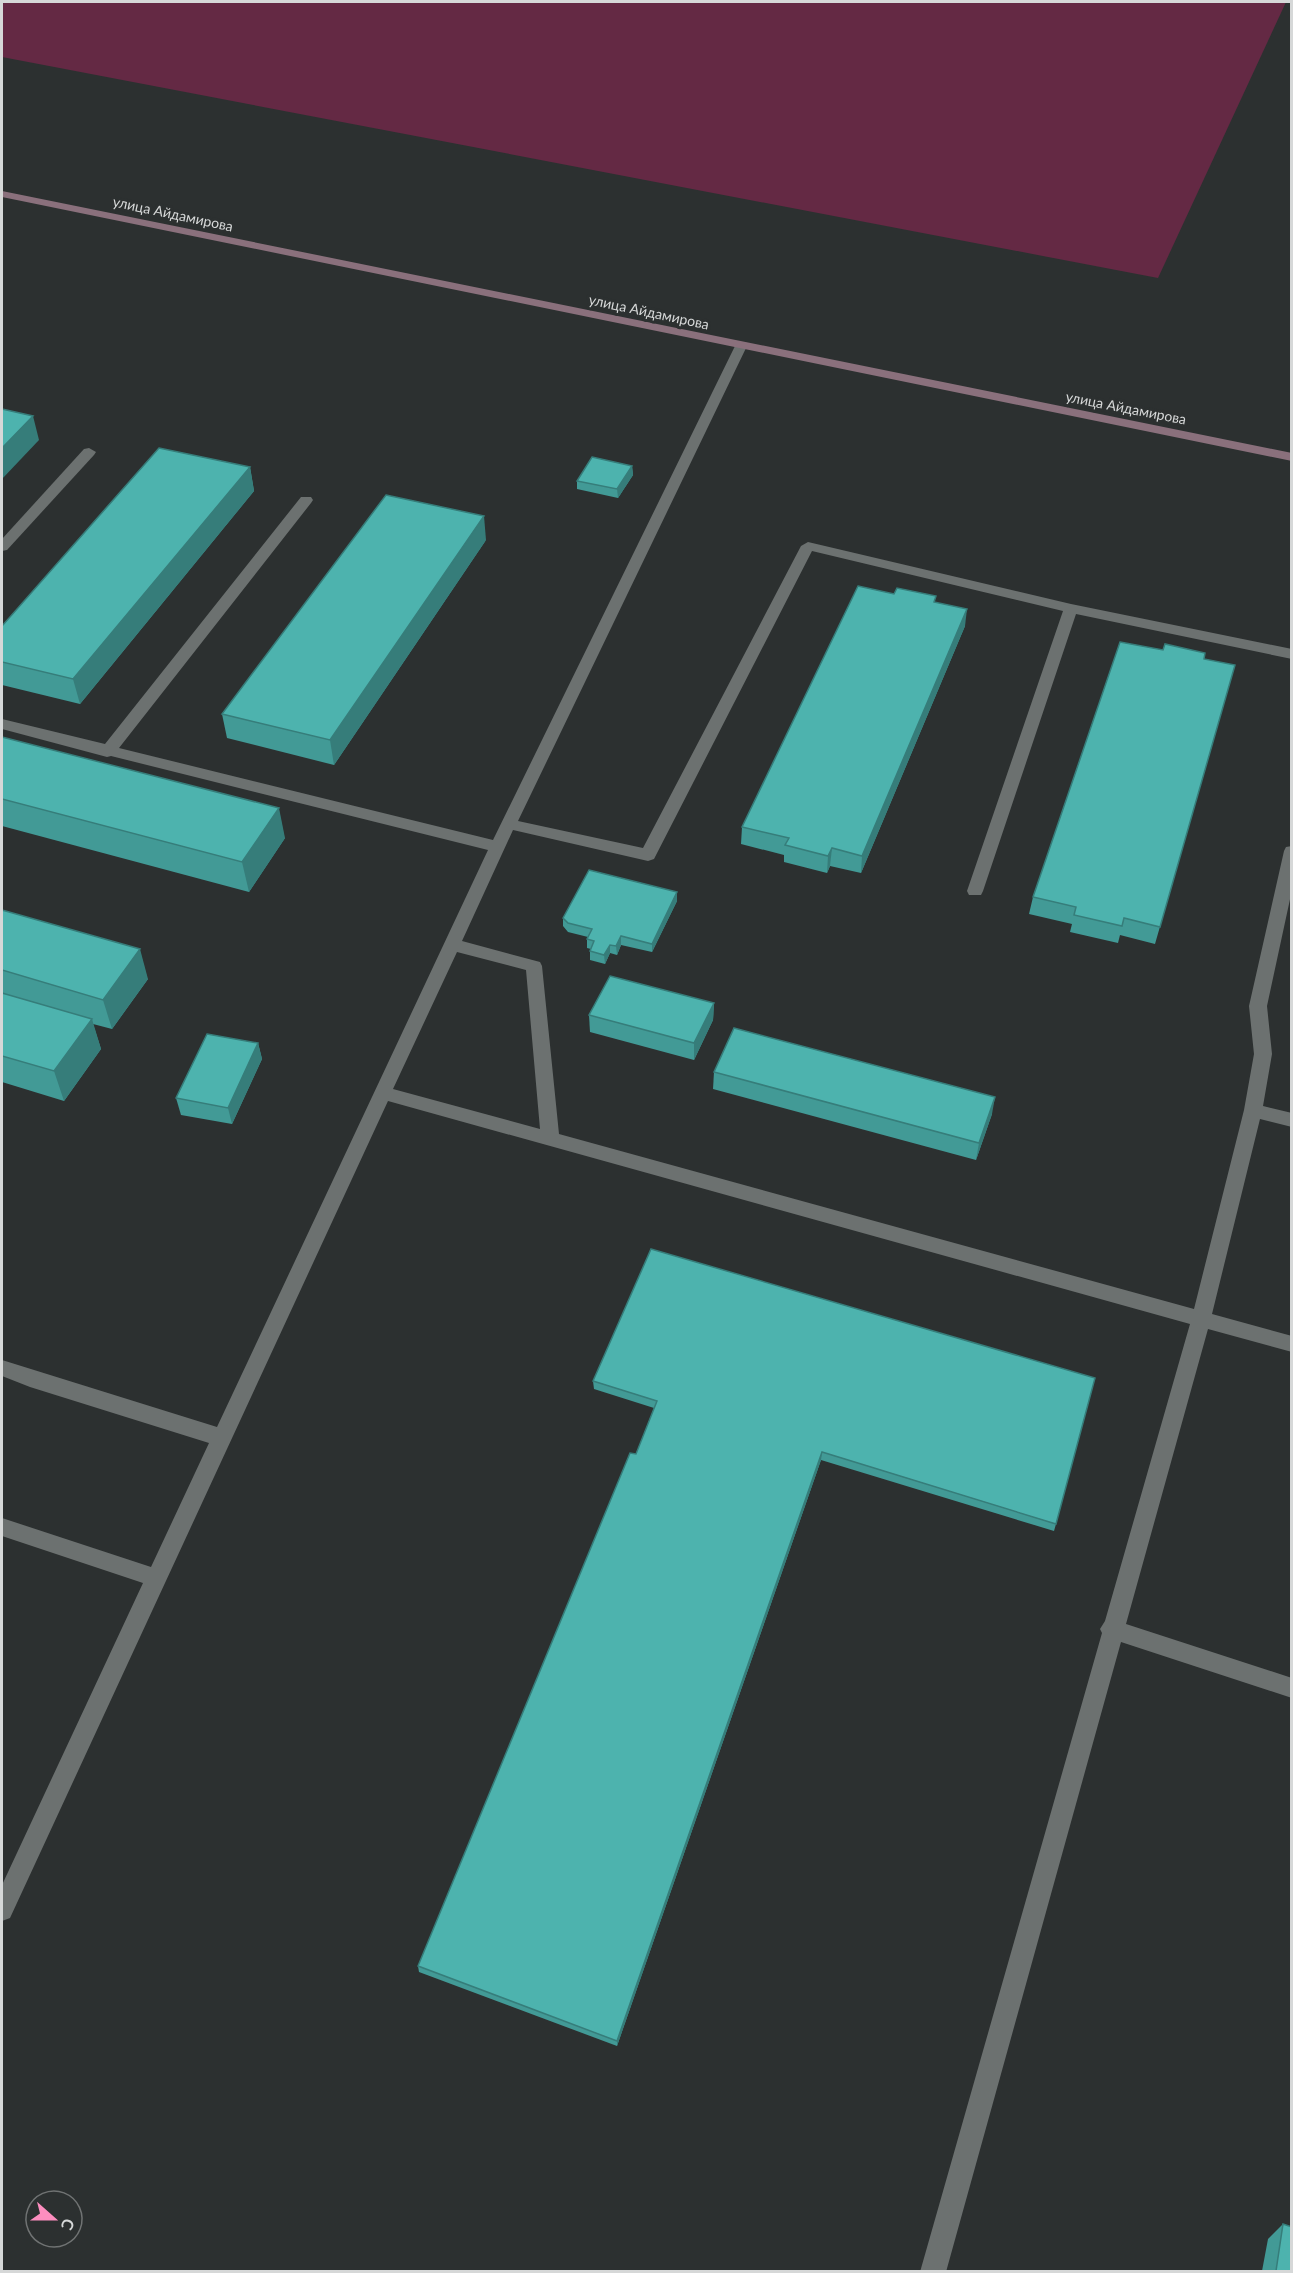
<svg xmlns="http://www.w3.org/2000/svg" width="1293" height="2273" font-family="Lato,sans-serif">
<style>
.green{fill:#642944}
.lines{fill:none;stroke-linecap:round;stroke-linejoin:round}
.service{fill:#6c7170;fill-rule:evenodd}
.secondary{fill:#8a707c;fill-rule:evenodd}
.wall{fill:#429a96}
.shaded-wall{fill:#367d7a}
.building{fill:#4db3ae;stroke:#367d7a;stroke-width:1.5}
.labels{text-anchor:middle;stroke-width:6;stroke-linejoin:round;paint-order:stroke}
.far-street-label{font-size:14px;fill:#d6d8d8;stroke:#2c3030}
</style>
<rect width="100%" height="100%" fill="#2c3030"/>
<polygon class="green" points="2,2 1286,2 1158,278 2,57"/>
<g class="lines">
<g class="service">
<path d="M741,342L747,346L518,821L643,848L801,546L808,542L1071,604L1292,649V659L1076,614L983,891L981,895H969L967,891L1063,611L812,551L654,859L648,861L513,830L462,941L540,962L542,966L559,1134L1194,1309L1244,1110L1254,1054L1249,1006L1284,851L1286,847L1292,846V890L1267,1006L1272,1054L1263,1106L1292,1113V1127L1260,1119L1212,1314L1292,1336V1352L1208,1329L1126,1624L1292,1678V1698L1121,1642L946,2272H920L1102,1633L1100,1629L1105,1621L1190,1324L388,1101L10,1918L2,1921V1885L143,1583L2,1536V1518L151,1567L209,1443L30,1387L2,1376V1360L217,1427L488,850L111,756L107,757L2,729V719L105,744L301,497H311L313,500L311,503L119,748L493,840L735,346ZM457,952L526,970L540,1129L393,1089Z"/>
<polygon points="89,448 96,452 94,455 7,550 2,551 2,539 84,449"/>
</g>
<polygon class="secondary" points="2,191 1292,453 1292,461 2,197"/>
</g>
<g class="wall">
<polygon points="632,466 633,475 618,498 577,489 577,481"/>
<polygon points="250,467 254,491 80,704 2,685 2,626"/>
<polygon points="486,540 334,765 227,738 222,714"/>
<polygon points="935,603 965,626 861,873 830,866 827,873 784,862 784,855 741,844 742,827"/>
<polygon points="1204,659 1235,665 1155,944 1120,935 1118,943 1070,932 1072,924 1029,914 1033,897"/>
<polygon points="2,737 285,838 249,892 2,826"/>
<polygon points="677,901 652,952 621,945 617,955 610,953 605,964 590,960 590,951 591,949 587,948 587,939 588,937 568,932 563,926 563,918"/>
<polygon points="2,910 148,979 112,1029 93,1024 101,1049 64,1101 2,1082"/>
<polygon points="714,1003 713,1020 694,1060 590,1032 589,1015"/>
<polygon points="258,1043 262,1059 232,1124 181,1115 176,1098"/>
<polygon points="714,1072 992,1114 976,1160 713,1089"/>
<polygon points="593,1381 1056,1524 1054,1531 821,1460 617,2046 419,1972 418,1966 636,1454 654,1408 594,1389"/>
<polygon points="1283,2224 1292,2271 1262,2271 1268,2239"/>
</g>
<g class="shaded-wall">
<polygon points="33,416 39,440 2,479 2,448"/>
<polygon points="632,466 633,475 618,498 617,489"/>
<polygon points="250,467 254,491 80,704 73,679"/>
<polygon points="484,516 486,540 334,765 330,740"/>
<polygon points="967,609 965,626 861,873 862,856"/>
<polygon points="279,808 285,838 249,892 242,862"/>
<polygon points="832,848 830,866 827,873 828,856"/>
<polygon points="677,892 677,901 652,952 652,944"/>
<polygon points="621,936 621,945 617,955 616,946"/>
<polygon points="610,945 610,953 605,964 604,955"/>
<polygon points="140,949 148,979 112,1029 103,1000"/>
<polygon points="714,1003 713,1020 694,1060 694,1043"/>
<polygon points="92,1019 101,1049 64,1101 54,1071"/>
<polygon points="258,1043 262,1059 232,1124 228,1108"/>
<polygon points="995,1097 992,1114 976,1160 979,1143"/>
<polygon points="822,1452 821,1460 617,2046 617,2041"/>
</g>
<g class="building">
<polygon points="2,409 33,416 2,448"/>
<polygon points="159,448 250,467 73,679 2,662 2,626"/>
<polygon points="592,457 632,466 617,489 577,481"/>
<polygon points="386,495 484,516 330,740 222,714"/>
<polygon points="858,586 894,594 897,588 936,596 934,602 967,609 862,856 832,848 828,856 785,845 789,838 742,827"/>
<polygon points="1120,642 1163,650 1165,644 1205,653 1204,659 1235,665 1160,927 1124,918 1122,926 1074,915 1076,907 1033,897"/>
<polygon points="2,737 279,808 242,862 2,799"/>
<polygon points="589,870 677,892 652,944 621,936 616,946 610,945 604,955 590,951 594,941 587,939 592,929 568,923 563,918"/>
<polygon points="2,910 140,949 103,1000 2,970"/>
<polygon points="610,976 714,1003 694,1043 589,1015"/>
<polygon points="2,993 92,1019 54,1071 2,1056"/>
<polygon points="734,1028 995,1097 979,1143 714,1072"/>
<polygon points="207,1034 258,1043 228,1108 176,1098"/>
<polygon points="651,1249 1095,1378 1056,1524 822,1452 617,2041 418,1966 630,1453 636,1454 657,1401 593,1381"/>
<polygon points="1283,2224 1292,2227 1292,2271 1276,2271"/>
</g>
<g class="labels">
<g class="far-street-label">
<text transform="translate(173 214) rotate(12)" y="5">улица Айдамирова</text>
<text transform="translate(649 312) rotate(12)" y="5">улица Айдамирова</text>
<text transform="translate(1126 408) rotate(11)" y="5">улица Айдамирова</text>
</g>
</g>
<rect width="1293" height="2273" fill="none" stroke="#d6d8d8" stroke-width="6"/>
<g transform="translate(54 2219) rotate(111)"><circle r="28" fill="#2c3030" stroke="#707373" stroke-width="1.5"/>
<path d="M0-4.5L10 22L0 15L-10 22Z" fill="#fd8ebf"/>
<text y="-9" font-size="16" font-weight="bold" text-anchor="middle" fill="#d6d8d8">С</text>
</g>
</svg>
